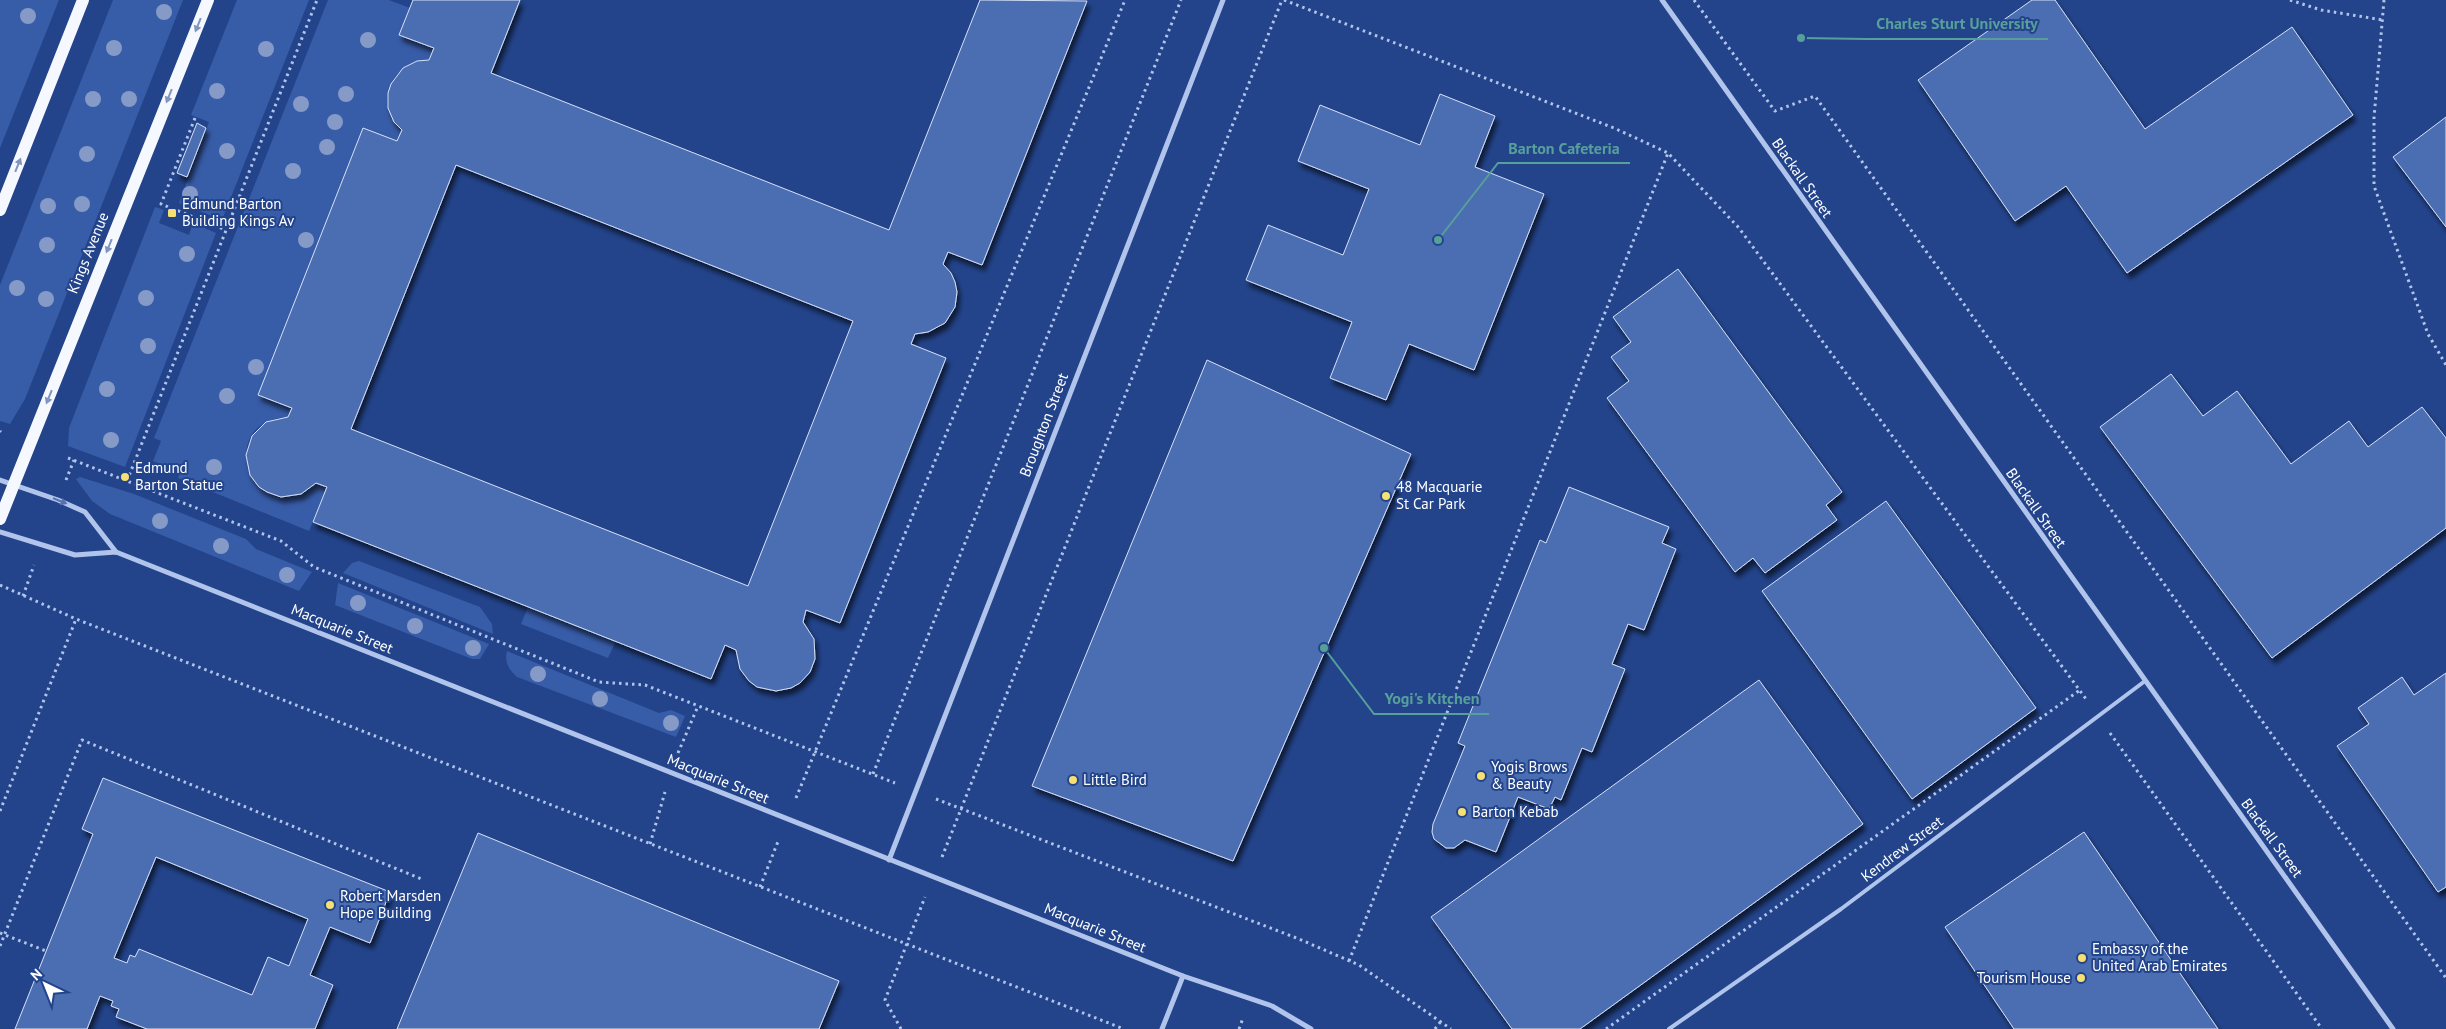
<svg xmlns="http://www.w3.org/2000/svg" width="2446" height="1029" font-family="'PT Sans',sans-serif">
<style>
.green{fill:#375ca8}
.building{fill:#4b6db2;stroke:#d6e1f8;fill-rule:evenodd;filter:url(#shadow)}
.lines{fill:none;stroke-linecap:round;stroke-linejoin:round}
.path{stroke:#b1c4eb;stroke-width:3;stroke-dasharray:2.5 4;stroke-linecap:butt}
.lane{stroke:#b1c4eb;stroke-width:4}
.street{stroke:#b1c4eb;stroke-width:5}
.primary{stroke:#f5f8fe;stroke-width:12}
.tree{fill:#859ac7}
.oneway{fill:#8295bf}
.oneway2{fill:#5571ad}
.poi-dot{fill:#f6e074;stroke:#23448b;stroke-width:2}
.labels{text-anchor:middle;stroke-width:4;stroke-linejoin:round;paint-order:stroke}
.street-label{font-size:15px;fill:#fff;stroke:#23448b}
.poi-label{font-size:15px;fill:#fff;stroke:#23448b;text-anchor:start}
.leader{fill:none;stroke:#579f9a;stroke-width:2}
.callout-dot{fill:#579f9a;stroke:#23448b;stroke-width:2}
.callout-label{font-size:16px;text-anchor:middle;font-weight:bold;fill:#579f9a;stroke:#23448b;stroke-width:4;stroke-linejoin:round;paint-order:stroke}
</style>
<defs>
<filter id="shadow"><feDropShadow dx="3" dy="5.5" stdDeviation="2.5" flood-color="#0009"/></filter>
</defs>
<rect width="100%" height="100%" fill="#23448b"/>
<g class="green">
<polygon points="0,0 59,0 0,148"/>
<polygon points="113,0 183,0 25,399 10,424 0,421 0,285"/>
<polygon points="237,0 309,0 222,220 179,203 209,122 191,115"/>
<path d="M328,0H389L410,8L400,35L434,48L429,60C392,60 372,106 402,130L397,141L363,129L258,395L292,408L288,417C208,422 258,537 316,483L327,487L309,531L178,478L180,472L153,461L161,441L154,438Z"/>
<polygon points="155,207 164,210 159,223 189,235 193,223 216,233 125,467 68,446 69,428"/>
<polygon points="80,477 134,494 246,539 256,549 312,572 299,591 110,514 92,501 76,479"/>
<polygon points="359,561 480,607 492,624 493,634 343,573 352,563"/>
<polygon points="338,583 489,644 480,659 472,659 335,605"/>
<polygon points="528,607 616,641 608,658 521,624"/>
<path d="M507,651L659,713L671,710L685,716L676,737L517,677C509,670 504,662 507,651Z"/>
</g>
<g class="building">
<path d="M413,0H520L491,73L889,230L980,0L1087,1L982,265L948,252L943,264L951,273L955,282L957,292L955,307L945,323L928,332L915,334L911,344L946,358L840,623L806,610L803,622L814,639L815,659L810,672L800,683L791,688L776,691L757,687L749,681L740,669L736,650L725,645L711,679L313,522L327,487L316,483L301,494L281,497L267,492L259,487L250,475L246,455L252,436L266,422L288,417L292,408L258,395L363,128L397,141L402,130L394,122L388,108V93L391,84L403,68L417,61L429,60L434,48L399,35ZM456,165L853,321L748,586L351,429Z"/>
<polygon points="2032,0 2055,0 2145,129 2292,27 2353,115 2127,273 2066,186 2015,221 1918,80"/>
<polygon points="1440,94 1495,116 1475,167 1544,194 1474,370 1409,344 1386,400 1330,378 1352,322 1246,280 1268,225 1343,255 1369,189 1298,161 1320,105 1420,145"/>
<polygon points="2446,117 2446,227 2393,157"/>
<polygon points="197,123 206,128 187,177 177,173"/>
<polygon points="1678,269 1842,492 1826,505 1837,520 1765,573 1753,558 1735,572 1607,398 1629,381 1611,357 1631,342 1613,317"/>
<polygon points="1207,360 1411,454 1233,861 1032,786"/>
<polygon points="2171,374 2203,416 2237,391 2291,464 2349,421 2368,447 2422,407 2446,438 2446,528 2272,658 2100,427"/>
<polygon points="1569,487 1669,527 1662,543 1676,549 1644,630 1628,624 1612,664 1625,669 1592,752 1582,748 1561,800 1555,797 1549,809 1518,797 1496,852 1465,840 1454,848 1446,848 1434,839 1432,832 1433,824 1465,746 1458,743 1540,540 1546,543"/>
<polygon points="1886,501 2036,708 1912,799 1762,591"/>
<polygon points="2446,673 2446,887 2438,892 2337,746 2369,724 2358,708 2402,677 2414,695"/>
<polygon points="1759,680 1863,824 1580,1029 1512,1029 1431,917"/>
<path d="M103,778L390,892L370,943L330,927L310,975L333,985L315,1029H147L116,1017L119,1009L111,1006L113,1001L100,996L87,1029H15L93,834L82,829ZM156,857L308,919L289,966L268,957L252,995L139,949L135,957L130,955L127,963L114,958Z"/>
<polygon points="2084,832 2218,1029 2014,1029 1945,927"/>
<polygon points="478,833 839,981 819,1029 397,1029"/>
</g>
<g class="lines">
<g class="path">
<polyline points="1284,0 1614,128 1668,153 1739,228 2086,699"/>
<polyline points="1694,0 1775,111 1815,96 2446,978"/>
<polyline points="2290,0 2321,10 2383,20"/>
<polyline points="2384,0 2374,118 2374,186 2428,334 2446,365"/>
<polyline points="195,118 161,204 226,230"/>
<polyline points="0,431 1,432"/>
<polyline points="68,458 281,541 314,567 599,682 645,685 895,783"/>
<polyline points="66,480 74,460"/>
<polyline points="127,481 317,0"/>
<polyline points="0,585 76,619 1124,1029"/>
<polyline points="23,596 34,565"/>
<polyline points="2110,733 2322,1029"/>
<polyline points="678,753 698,706"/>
<polyline points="873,774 1181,0"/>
<polyline points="796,798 1125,0"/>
<polyline points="936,799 1299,939 1359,965 1451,1029"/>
<polyline points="0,811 76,619"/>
<polyline points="650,844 665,792"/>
<polyline points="942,857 1282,0"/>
<polyline points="760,887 779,839"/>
<polyline points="0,933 46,951"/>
<polyline points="0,946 82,740 424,880"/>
<polyline points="1349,961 1668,153"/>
<polyline points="901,1029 885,1000 925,897"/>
<polyline points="1239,1029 1243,1018"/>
<polyline points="1435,1029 1441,1021"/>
<polyline points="1606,1029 2080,690"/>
</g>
<polyline class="lane" points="1669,1029 1841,909 2145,681"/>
<g class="street">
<polyline points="1662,0 2393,1029"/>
<polyline points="0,480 58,500 85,512 116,552"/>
<polyline points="0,532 75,555 116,552 1183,976 1272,1006 1311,1029"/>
<polyline points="889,860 1223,0"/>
<polyline points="1162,1029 1183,976"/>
</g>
<g class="primary">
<polyline points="0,210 83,0"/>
<polyline points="0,519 208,0"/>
</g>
</g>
<g class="tree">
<circle cx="164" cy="12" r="8"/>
<circle cx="28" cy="16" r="8"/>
<circle cx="368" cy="40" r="8"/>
<circle cx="114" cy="48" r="8"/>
<circle cx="266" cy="49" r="8"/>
<circle cx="217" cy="91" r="8"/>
<circle cx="346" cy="94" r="8"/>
<circle cx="93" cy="99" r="8"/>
<circle cx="129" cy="99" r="8"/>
<circle cx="301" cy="104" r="8"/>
<circle cx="335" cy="122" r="8"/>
<circle cx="327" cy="147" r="8"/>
<circle cx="227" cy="151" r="8"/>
<circle cx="87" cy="154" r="8"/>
<circle cx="293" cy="171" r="8"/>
<circle cx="190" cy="194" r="8"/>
<circle cx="82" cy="204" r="8"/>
<circle cx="48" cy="206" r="8"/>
<circle cx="306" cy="240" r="8"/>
<circle cx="47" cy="245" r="8"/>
<circle cx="187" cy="254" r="8"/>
<circle cx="17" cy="288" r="8"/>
<circle cx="146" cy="298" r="8"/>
<circle cx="46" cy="299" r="8"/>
<circle cx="148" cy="346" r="8"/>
<circle cx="256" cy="367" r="8"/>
<circle cx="107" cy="389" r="8"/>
<circle cx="227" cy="396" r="8"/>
<circle cx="111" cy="440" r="8"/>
<circle cx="214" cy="467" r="8"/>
<circle cx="160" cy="521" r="8"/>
<circle cx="221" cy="546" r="8"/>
<circle cx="287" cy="575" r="8"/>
<circle cx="358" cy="603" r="8"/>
<circle cx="415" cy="626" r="8"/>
<circle cx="473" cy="648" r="8"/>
<circle cx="538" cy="674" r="8"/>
<circle cx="600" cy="699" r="8"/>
<circle cx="671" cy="723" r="8"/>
</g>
<defs><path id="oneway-solid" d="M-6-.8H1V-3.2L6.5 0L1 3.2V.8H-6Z" transform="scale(1.25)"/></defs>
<g class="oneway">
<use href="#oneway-solid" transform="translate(198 25) rotate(112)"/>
<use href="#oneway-solid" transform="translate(169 96) rotate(112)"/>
<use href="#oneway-solid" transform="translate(18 165) rotate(-68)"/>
<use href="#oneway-solid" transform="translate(109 246) rotate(112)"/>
<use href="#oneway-solid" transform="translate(49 397) rotate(112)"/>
</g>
<use class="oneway2" href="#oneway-solid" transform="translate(60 501) rotate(22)"/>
<g class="poi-dot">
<rect x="167" y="208" width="10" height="10" rx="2.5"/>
<circle cx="125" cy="477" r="5"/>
<circle cx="1386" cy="496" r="5"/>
<circle cx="1481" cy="776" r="5"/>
<circle cx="1073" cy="780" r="5"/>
<circle cx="1462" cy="812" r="5"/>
<circle cx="330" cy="905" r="5"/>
<circle cx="2082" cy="958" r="5"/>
<circle cx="2081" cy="978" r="5"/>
</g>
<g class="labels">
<g class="street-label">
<text transform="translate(1802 178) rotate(55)" y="5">Blackall Street</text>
<text transform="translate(88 253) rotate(-68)" y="5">Kings Avenue</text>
<text transform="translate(1044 425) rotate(-69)" y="5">Broughton Street</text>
<text transform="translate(2036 508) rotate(55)" y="5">Blackall Street</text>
<text transform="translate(342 629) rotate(22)" y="5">Macquarie Street</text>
<text transform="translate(718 779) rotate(22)" y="5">Macquarie Street</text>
<text transform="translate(2272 838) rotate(54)" y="5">Blackall Street</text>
<text transform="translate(1902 849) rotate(-37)" y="5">Kendrew Street</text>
<text transform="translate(1095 928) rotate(22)" y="5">Macquarie Street</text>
</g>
<g class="poi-label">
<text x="182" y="209">Edmund Barton<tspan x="182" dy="17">Building Kings Av</tspan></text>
<text x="135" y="473">Edmund<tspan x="135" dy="17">Barton Statue</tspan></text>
<text x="1396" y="492">48 Macquarie<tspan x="1396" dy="17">St Car Park</tspan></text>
<text x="1491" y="772">Yogis Brows<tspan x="1491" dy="17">&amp; Beauty</tspan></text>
<text x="1083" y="785">Little Bird</text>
<text x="1472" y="817">Barton Kebab</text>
<text x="340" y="901">Robert Marsden<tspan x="340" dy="17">Hope Building</tspan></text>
<text x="2092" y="954">Embassy of the<tspan x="2092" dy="17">United Arab Emirates</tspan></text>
<text x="2071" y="983" text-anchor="end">Tourism House</text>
</g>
</g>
<path class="leader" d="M1801 38L1866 39H2048M1438 240L1498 163H1630M1324 648L1374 714H1489"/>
<g class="callout-dot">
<circle cx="1801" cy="38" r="5"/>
<circle cx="1438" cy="240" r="5"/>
<circle cx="1324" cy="648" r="5"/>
</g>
<g class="callout-label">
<text x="1957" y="29">Charles Sturt University</text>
<text x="1564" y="154">Barton Cafeteria</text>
<text x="1432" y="704">Yogi's Kitchen</text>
</g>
<g transform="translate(45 984) rotate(317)" stroke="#23448b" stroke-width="4" paint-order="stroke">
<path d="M0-4L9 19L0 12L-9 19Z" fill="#ffffff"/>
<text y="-8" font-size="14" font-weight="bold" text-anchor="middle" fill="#ffffff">N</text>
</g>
</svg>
